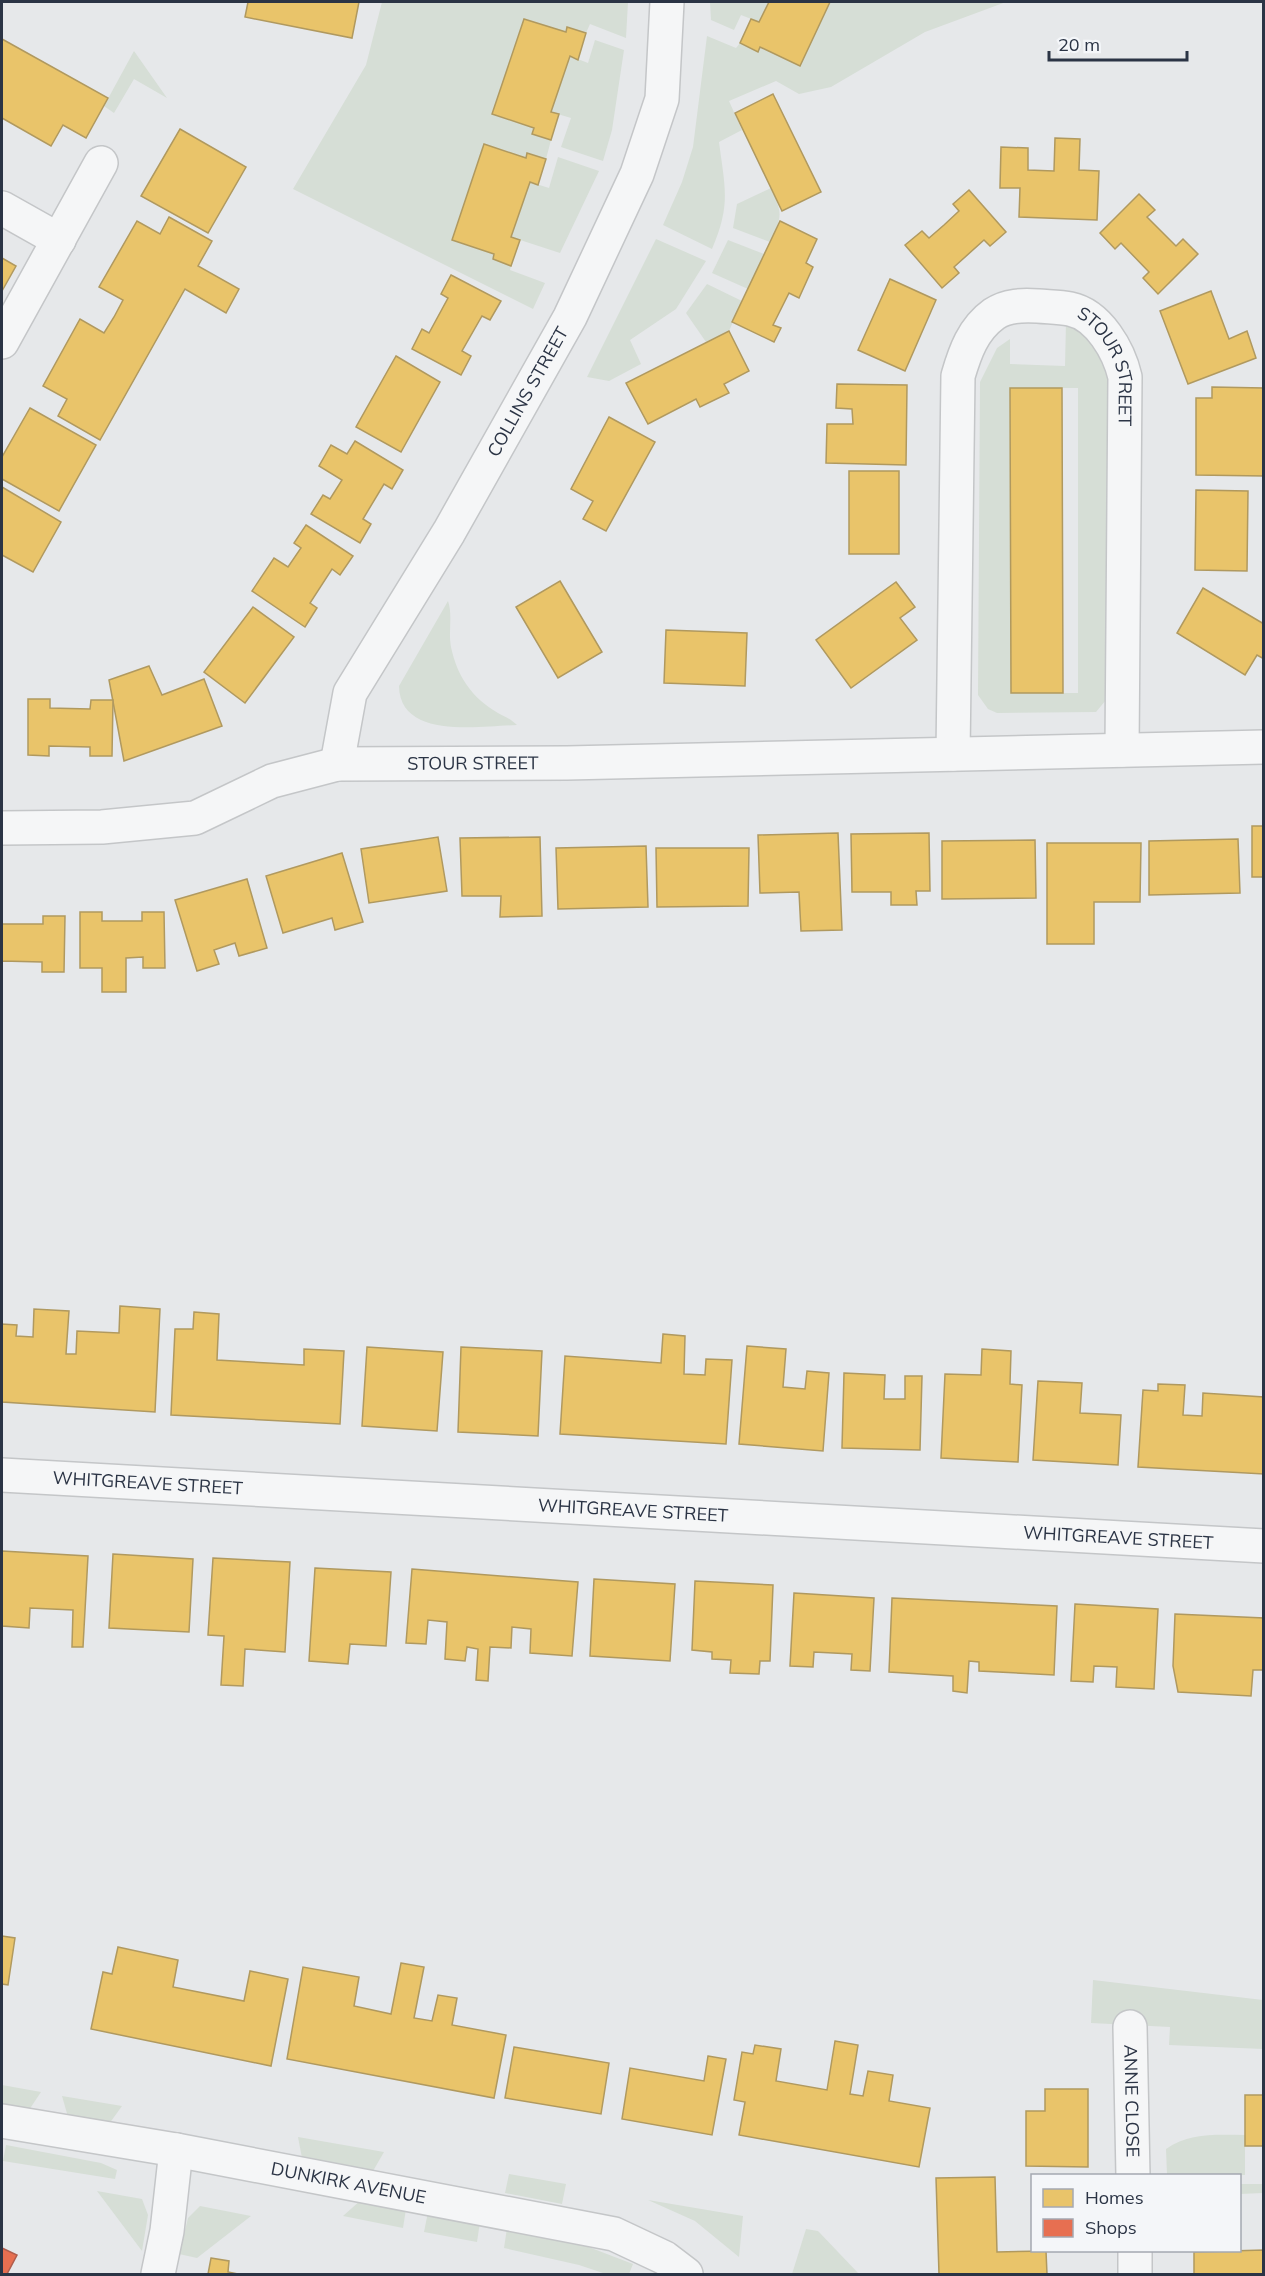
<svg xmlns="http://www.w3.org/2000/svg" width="1265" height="2276" font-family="Mulish,sans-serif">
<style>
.green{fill:#d6ded6;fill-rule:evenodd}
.homes{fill:#e9c46a;stroke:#b0995f;stroke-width:1.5}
.shops{fill:#e76f51;stroke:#af5d4d;stroke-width:1.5}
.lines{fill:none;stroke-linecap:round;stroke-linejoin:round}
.street-casing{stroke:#c4c6c8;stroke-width:36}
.street{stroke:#f5f6f7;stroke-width:33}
.labels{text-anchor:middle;stroke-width:6;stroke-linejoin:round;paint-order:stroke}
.street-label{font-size:18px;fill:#2b3445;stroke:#f4f6f9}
</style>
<rect width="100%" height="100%" fill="#e6e8ea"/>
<g class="green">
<polygon points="382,2 628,2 626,38 590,24 586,33 568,28 566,32 524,19 492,114 534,128 532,134 551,140 546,159 528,153 526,158 484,144 453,239 494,254 493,259 511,266 510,270 545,283 533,309 293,189 366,65"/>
<polygon points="710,2 769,2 759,22 741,15 734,30 711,20"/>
<path d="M830,2H1006L925,32L831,87L799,94L776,81L729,101L742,130L719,142C725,188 731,205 712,249L663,225L682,182L693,147L707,36L736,48L740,43L758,52L760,47L799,65Z"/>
<polygon points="595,40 624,50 612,130 603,161 561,147 571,118 551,112 570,56 588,63"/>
<polygon points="134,51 167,98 134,79 114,113 104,106"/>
<polygon points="558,157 599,171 560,253 511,237 530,182 549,188"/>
<path d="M771,188C783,214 782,217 770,242L733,228L737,204Z"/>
<polygon points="656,239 706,261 676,309 630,340 641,364 609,381 587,377"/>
<polygon points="728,240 764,254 748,289 712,273"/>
<polygon points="707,284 742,301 729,331 706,342 686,313"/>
<path d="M1066,322L1085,333L1109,371L1106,700L1096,712L997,713L988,709L978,695L980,382L997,348L1010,339V364L1065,366ZM1010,388H1078V693H1011Z"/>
<path d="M448,601C453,616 448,631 451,647C457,676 472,698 498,713C505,717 511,719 517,725C480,726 400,740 399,686Z"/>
<polygon points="1093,1980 1263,2000 1263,2049 1169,2045 1170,2027 1091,2023"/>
<polygon points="2,2085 41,2092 29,2110 2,2105"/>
<polygon points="62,2096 122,2106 109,2124 68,2117"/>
<path d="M1245,2135V2175H1167L1166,2149C1190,2132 1217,2135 1245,2135Z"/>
<polygon points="298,2137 384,2152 373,2171 302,2158"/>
<polygon points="6,2145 101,2163 117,2170 115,2179 3,2161"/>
<polygon points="509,2174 566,2184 562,2204 505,2193"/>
<polygon points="1240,2184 1263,2184 1263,2193 1240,2194"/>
<polygon points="97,2191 142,2199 148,2215 142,2251"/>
<polygon points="361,2200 406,2209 403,2228 343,2216"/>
<polygon points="648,2200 743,2216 739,2257 695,2221"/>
<polygon points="200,2206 251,2216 197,2258 179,2254 188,2218"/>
<polygon points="428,2212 480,2222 477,2242 424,2232"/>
<polygon points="507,2228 586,2246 633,2264 629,2274 606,2274 579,2265 504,2248"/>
<polygon points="806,2229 818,2231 859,2274 792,2274"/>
</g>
<g class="homes">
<polygon points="248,2 359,2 352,38 245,17"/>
<polygon points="769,2 830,2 800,66 760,47 758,52 740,43 751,19 759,22"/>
<polygon points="524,19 566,32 567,27 586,33 578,60 570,56 551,112 559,114 551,140 532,134 534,128 492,114"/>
<polygon points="2,39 108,98 86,138 63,125 51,146 2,118"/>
<polygon points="773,94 821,192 782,211 735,113"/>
<polygon points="180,129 246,167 208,233 141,196"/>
<polygon points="1055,138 1080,139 1079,170 1099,171 1097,220 1019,217 1020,188 1000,188 1001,147 1028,148 1028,170 1054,171"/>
<polygon points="484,144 526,158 527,153 546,159 538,185 530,182 511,237 520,240 511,266 493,259 494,254 452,240"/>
<polygon points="969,190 1006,232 990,246 984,240 954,267 959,273 942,288 905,245 922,231 929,238 944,225 959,211 953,204"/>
<polygon points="1139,194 1155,210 1147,217 1176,246 1183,239 1198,254 1158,294 1143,278 1149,272 1121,243 1115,249 1100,233"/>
<polygon points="169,217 212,241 198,266 239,289 226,313 185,289 100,440 58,416 67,399 43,386 80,319 104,333 114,317 123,300 99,287 137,221 160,234"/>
<polygon points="780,221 817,239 806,263 813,267 799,298 789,293 773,325 781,328 774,342 732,322"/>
<polygon points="2,258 16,266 2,291"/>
<polygon points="451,275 501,301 490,320 482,316 462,351 471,356 461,375 412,349 422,329 429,333 448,298 441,294"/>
<polygon points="890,279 936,300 905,371 858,350"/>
<polygon points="1211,291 1229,339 1247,331 1256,358 1188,384 1160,311"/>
<polygon points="729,331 749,371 724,384 729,393 700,407 696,399 648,424 626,383"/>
<polygon points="396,356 440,382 401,452 356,427"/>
<polygon points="837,384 907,385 906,465 826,463 827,424 853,424 852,409 836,408"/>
<polygon points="1212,387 1264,388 1264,476 1196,475 1196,398 1212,398"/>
<polygon points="1010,388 1062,388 1063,693 1011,693"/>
<polygon points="30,408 96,445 59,511 2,479 2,457"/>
<polygon points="609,417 655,442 606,531 583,519 593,501 571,489"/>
<polygon points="355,441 403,470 392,489 384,484 363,519 371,524 360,543 311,514 323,495 330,499 342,480 319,466 331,445 347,454"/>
<rect x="849" y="471" width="50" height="83"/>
<polygon points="2,487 61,522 33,572 2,555"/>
<polygon points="1196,490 1248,491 1247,571 1195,570"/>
<polygon points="306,525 353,556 340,575 332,569 310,603 317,608 305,627 252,591 274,558 288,567 301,548 294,543"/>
<polygon points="560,581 602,652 558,678 516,607"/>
<polygon points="896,582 915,607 900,618 917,640 851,688 816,640"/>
<polygon points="1203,588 1264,624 1264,659 1257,655 1245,675 1177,633"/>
<polygon points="253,607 294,637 245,703 204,672"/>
<polygon points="666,630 747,633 745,686 664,683"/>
<polygon points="149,666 162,695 204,679 222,726 124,761 109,680"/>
<polygon points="28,699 50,699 50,708 90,709 91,700 113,700 112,756 90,756 90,747 49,746 49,756 28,755"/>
<rect x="1252" y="826" width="12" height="51"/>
<polygon points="838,833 842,930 801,931 799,892 760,893 758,835"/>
<polygon points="929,833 930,891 916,891 917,905 891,905 891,892 852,892 851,834"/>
<polygon points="438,837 447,891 369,903 361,849"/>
<polygon points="540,837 542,916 500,917 501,896 462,896 460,838"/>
<polygon points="1238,839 1240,893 1149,895 1149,841"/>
<polygon points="1035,840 1036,898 942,899 942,841"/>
<polygon points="1047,843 1141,843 1140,902 1094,902 1094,944 1047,944"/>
<polygon points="646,846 648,907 558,909 556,848"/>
<polygon points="656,848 749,848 748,906 657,907"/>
<polygon points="342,853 363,922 335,930 332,918 283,933 266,876"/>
<polygon points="247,879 267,948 239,956 235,943 214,950 219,964 197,971 175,900"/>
<polygon points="80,912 102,912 102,921 142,921 142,912 164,912 165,968 143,968 143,957 126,958 126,992 102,992 102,968 80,968"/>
<polygon points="2,915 2,924 43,924 43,916 65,916 64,972 42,972 42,962 2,961 2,964"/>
<polygon points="120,1306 160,1309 155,1412 2,1402 2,1324 17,1325 16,1336 33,1337 34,1309 69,1311 66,1354 76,1354 77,1331 119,1333"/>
<polygon points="194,1312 219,1314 217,1360 304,1365 304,1349 344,1351 340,1424 171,1415 175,1329 193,1329"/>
<polygon points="663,1334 685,1336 684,1374 705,1375 706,1359 732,1360 726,1444 560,1434 565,1356 661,1363"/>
<polygon points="747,1346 786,1349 783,1387 805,1389 807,1371 829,1373 823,1451 739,1444"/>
<polygon points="367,1347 443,1352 437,1431 362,1426"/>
<polygon points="461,1347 542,1351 538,1436 458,1432"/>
<polygon points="982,1349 1011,1351 1010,1384 1022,1385 1018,1462 941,1458 945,1374 981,1375"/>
<polygon points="844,1373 885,1375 884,1399 905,1399 905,1376 922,1376 920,1450 842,1448"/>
<polygon points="1038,1381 1082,1383 1080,1413 1121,1415 1118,1465 1033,1460"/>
<polygon points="1158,1384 1185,1385 1183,1415 1202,1416 1203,1393 1264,1397 1264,1474 1138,1467 1143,1390 1158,1391"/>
<polygon points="2,1551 88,1556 83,1647 72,1647 73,1610 30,1608 29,1628 2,1626"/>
<polygon points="113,1554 193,1559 189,1632 109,1628"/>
<polygon points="213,1558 290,1562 285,1652 245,1649 243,1686 221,1685 224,1636 208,1635"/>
<polygon points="315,1568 391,1572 386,1646 350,1644 348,1664 309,1661"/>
<polygon points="412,1569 578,1582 572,1656 530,1653 531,1629 512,1627 511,1648 490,1647 488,1681 476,1680 478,1649 467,1647 465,1661 445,1659 447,1622 428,1620 426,1644 406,1643"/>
<polygon points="594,1579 675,1584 670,1661 590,1656"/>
<polygon points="695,1581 773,1585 770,1661 760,1661 759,1674 730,1673 731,1660 712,1659 712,1652 692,1650"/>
<polygon points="794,1593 874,1598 870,1671 851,1670 852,1654 814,1652 813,1667 790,1666"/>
<polygon points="892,1598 1057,1606 1054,1675 979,1671 979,1662 969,1661 967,1693 953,1691 953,1676 889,1672"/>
<polygon points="1075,1604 1158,1609 1154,1689 1116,1687 1117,1667 1094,1666 1093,1682 1071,1681"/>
<polygon points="1175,1614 1264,1618 1264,1670 1253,1670 1251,1696 1178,1692 1173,1666"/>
<polygon points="2,1936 15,1938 8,1985 2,1984"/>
<polygon points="118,1947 178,1960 173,1987 244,2001 250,1971 288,1979 271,2066 91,2029 103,1972 112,1974"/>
<polygon points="401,1963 424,1967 414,2018 432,2021 438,1995 457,1998 452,2025 506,2035 494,2098 287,2059 303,1967 359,1977 354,2006 391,2014"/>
<polygon points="835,2041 858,2045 850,2094 863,2096 868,2071 893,2075 889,2101 930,2108 919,2167 739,2135 745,2102 734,2100 742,2052 753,2054 755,2045 781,2049 776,2081 827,2090"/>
<polygon points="514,2047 609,2063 601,2114 505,2098"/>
<polygon points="708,2056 726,2059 712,2135 622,2119 630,2068 704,2081"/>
<polygon points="1045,2089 1088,2089 1088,2167 1026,2166 1026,2111 1045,2111"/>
<rect x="1245" y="2095" width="19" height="51"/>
<polygon points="995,2177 997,2252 1046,2251 1047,2274 939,2274 936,2178"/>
<polygon points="1264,2250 1264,2274 1194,2274 1194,2252"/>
<polygon points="211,2258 229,2261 228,2272 238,2274 208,2274"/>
</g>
<polygon class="shops" points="2,2248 17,2255 7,2274 2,2274"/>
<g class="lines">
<defs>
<g id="street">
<polyline points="2,208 59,240"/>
<polyline points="2,342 101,163"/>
<path id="s1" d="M953,754L958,376C965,352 973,329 994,314C1007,305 1023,305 1038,306C1049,307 1060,307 1070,309C1099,315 1119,351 1125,377L1122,750"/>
<path id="s2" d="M337,764L350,693L449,532L570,317L637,174L662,99L667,2"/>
<path id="s3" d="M2,828L102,827L195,818L272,781L337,764L567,763L1264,747"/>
<path id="s4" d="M2,1475L1264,1546"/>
<path id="s5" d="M1130,2027L1133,2176"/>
<path id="s6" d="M2,2121L176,2150L614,2234L665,2258L686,2274"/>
<polyline points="1135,2250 1135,2274"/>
<polyline points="158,2274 167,2231 176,2150"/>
</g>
</defs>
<use href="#street" class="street-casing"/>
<use href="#street" class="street"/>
</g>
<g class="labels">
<g class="street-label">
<text dy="6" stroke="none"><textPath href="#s1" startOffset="604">STOUR STREET</textPath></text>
<text dy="6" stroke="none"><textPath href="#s2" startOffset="422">COLLINS STREET</textPath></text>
<text dy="6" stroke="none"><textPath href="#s3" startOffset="482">STOUR STREET</textPath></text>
<text dy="6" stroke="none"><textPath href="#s4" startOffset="146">WHITGREAVE STREET</textPath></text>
<text dy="6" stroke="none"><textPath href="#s4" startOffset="632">WHITGREAVE STREET</textPath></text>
<text dy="6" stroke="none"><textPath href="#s4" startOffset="1118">WHITGREAVE STREET</textPath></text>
<text dy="6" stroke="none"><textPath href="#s5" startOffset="74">ANNE CLOSE</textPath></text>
<text dy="6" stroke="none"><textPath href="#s6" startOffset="352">DUNKIRK AVENUE</textPath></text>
</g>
</g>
<rect width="1265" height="2276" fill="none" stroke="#2b3445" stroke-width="6"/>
<rect x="1031" y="2174" width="210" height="78" fill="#f4f6f9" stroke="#a4a8b1" stroke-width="1.5"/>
<rect x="1043" y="2189" width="30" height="18" fill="#e9c46a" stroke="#a4a8b1" stroke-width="1.5"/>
<text x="1085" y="2204" font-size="18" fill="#2b3445">Homes</text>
<rect x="1043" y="2219" width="30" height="18" fill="#e76f51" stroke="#a4a8b1" stroke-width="1.5"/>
<text x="1085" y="2234" font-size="18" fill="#2b3445">Shops</text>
<path d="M1049 51v9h138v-9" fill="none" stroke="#2b3445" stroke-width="3"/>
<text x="1058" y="51" font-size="18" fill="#2b3445" stroke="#f4f6f9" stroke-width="4.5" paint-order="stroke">20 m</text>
</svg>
